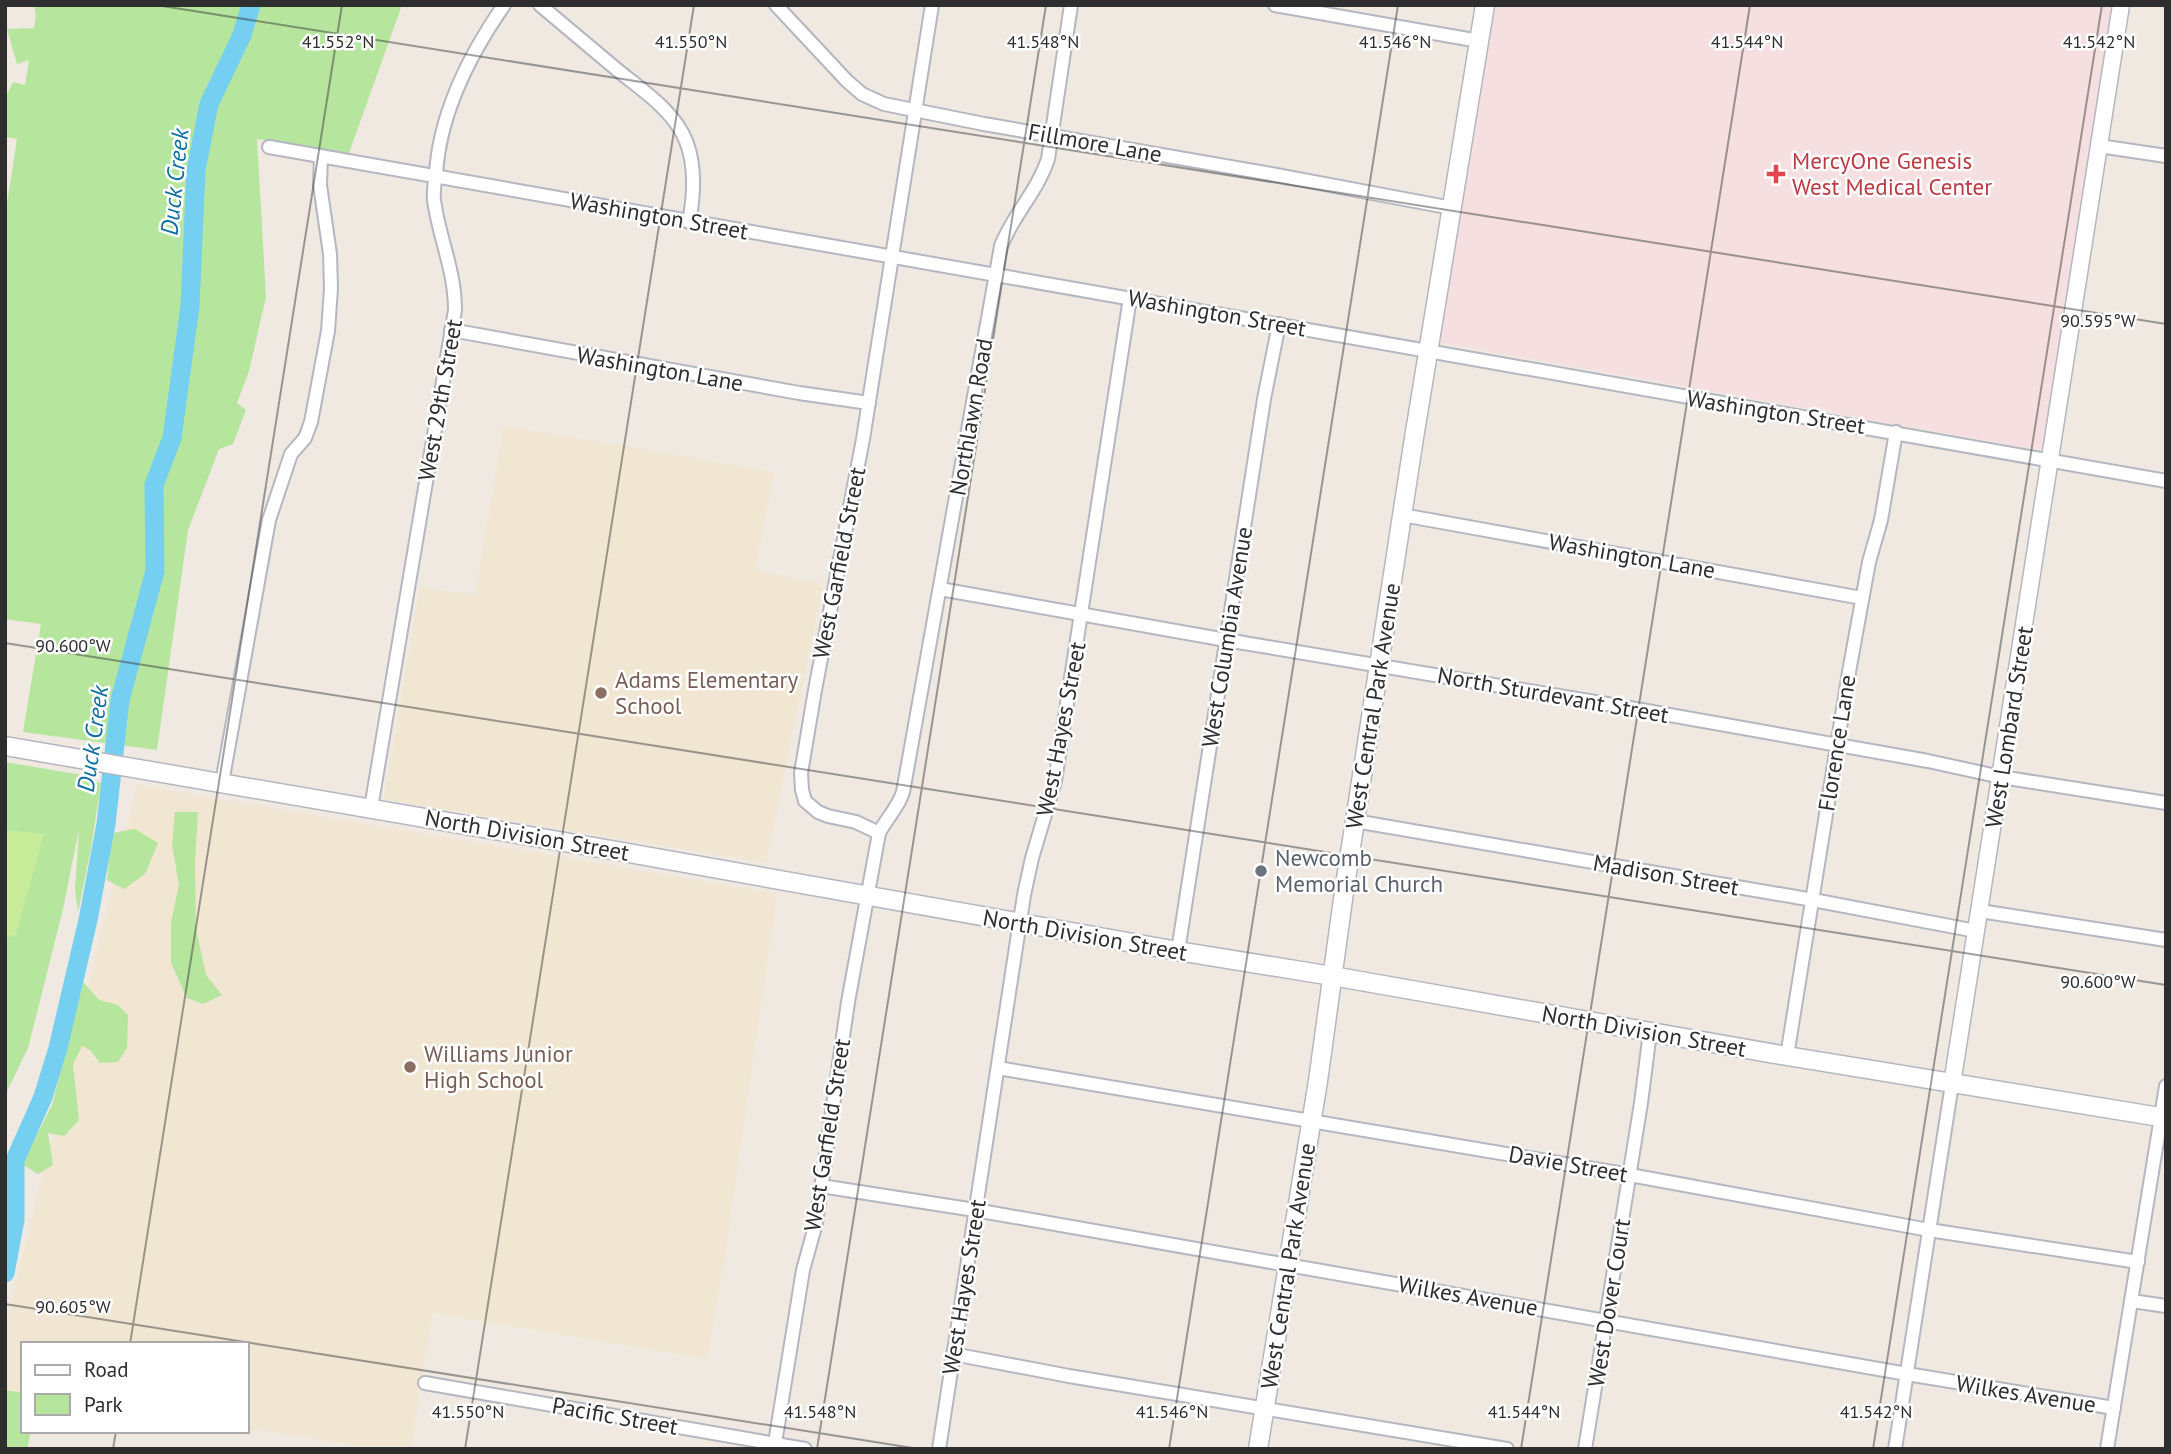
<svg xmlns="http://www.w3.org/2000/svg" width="2171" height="1454" font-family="'PT Sans',sans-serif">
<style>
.education{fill:#f0e6d1}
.medical{fill:#f5dfe0}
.green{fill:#b6e59e}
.pitch{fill:#c9ec9a}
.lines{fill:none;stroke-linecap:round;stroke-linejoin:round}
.river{stroke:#75cff0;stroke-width:19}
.minor-casing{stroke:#b4b7c1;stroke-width:16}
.tertiary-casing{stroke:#b4b7c1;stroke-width:19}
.secondary-casing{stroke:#b4b7c1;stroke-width:21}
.minor{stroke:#fff;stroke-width:12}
.tertiary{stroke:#fff;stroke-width:16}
.secondary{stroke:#fff;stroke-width:18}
.ticks{fill:none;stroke:#2e2e2e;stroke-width:2;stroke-opacity:0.45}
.health-dot{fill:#e0444e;stroke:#fff;stroke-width:2.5}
.education-dot{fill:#8d6e63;stroke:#fff;stroke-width:2.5}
.worship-dot{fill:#6b7280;stroke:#fff;stroke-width:2.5}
.labels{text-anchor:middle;stroke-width:5;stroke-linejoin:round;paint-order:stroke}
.street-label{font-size:23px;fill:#2e2e2e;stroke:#fff}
.health-label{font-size:23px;fill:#be3a42;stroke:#fff;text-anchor:start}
.education-label{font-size:23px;fill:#785e54;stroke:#fff;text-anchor:start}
.worship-label{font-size:23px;fill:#5b616d;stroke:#fff;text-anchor:start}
.water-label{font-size:24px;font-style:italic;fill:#0d6fa3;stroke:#fff}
.ticks-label{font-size:18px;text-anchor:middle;fill:#2e2e2e;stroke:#fff;stroke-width:5;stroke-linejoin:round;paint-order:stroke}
</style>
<rect width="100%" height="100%" fill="#efe9e1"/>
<g class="education">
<polygon points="504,426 774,472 755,570 823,584 766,863 384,799 420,587 475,595"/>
<polygon points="137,785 777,894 727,1241 707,1359 432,1313 411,1449 378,1449 247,1428 247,1344 23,1344 23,1393 5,1390 5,1330"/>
</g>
<polygon class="medical" points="1490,5 2116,5 2045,451 1437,342"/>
<g class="green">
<polygon points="34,5 402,5 349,153 257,139 266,297 249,371 237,403 246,410 233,444 219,449 188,530 157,750 23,732 41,624 5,619 5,216 17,139 5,137 5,98 13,82 25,85 29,60 17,64 7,29 34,28 36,16"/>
<polygon points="5,762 88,776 88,780 101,783 91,848 78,912 75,889 79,829 63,909 28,1048 5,1095"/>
<polygon points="175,812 198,812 195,863 196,929 206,975 222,995 203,1004 187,998 171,963 171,922 179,885 172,845"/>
<polygon points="135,829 158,843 145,874 124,889 107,880 112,833"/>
<polygon points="83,982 99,1000 118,1005 128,1015 127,1048 118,1062 100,1063 90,1050 82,1046 73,1064 79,1120 64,1136 48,1133 53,1165 38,1174 22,1164 52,1105"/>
<polygon points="5,1390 23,1393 23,1431 31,1431 27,1449 5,1449"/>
</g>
<polygon class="pitch" points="5,830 44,834 16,934 5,939"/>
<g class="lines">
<polyline class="river" points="5,1273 15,1220 15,1160 43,1097 58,1048 88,920 106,824 120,700 155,571 154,485 172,438 190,306 196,170 209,104 242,35 251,5"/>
<defs>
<g id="minor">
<path d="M540,5C565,26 590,47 615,68C640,89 674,110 686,141C696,166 694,196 689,222"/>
<polyline points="776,5 847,81 862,94 884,104 984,124 1271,174 1452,208"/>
<polyline points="1275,5 1479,41"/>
<polyline points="2099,146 2166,156"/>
<polyline points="269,147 2166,481"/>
<polyline points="451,330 799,393 869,403"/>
<polyline points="1402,515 1862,598"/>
<polyline points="940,589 1226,640 1619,706 1928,761 2001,777 2166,803"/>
<polyline points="222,783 269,520 291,454 305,438 311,422 328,331 331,288 330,254 320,185 321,157"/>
<path d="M371,808L455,310C455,270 439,238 434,200C433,191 435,181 436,173C440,112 470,54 504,5"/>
<polyline points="1355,821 1813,900 1976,931"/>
<polyline points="879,833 856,822 828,816 818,812 805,801 802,790 801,773 815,690 863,439 932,5"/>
<polyline points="1980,911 2166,940"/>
<polyline points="1178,951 1264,399 1279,324"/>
<polyline points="1787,1056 1849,672 1869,562 1881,520 1896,432"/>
<polyline points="998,1068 1630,1175 1929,1230 2138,1262"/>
<polyline points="821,1186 975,1210 1907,1374 2114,1408"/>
<polyline points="2132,1301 2166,1306"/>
<polyline points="953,1354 1069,1376 1507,1449"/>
<polyline points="425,1383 805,1449"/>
<path d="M775,1443L803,1270L816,1223L848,1002L879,833C886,819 898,808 903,792L1001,246C1013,215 1037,192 1048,159L1071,5"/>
<polyline points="939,1449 1024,895 1032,858 1055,781 1130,298"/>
<polyline points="1585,1449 1641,1103 1650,1032"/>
<polyline points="1895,1449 1952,1084"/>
<polyline points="2107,1449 2166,1086"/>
</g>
<polyline id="tertiary" points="1952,1084 2121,5"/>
<g id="secondary">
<polyline points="5,746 623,852 1178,951 1332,976 1787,1056 2166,1118"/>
<polyline points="1258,1449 1318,1081 1344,892 1414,438 1485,5"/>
</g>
</defs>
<use href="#minor" class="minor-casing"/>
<use href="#tertiary" class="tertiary-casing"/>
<use href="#secondary" class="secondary-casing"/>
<use href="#minor" class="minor"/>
<use href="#tertiary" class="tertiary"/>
<use href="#secondary" class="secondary"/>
</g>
<path class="ticks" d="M156,5L2166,324M5,643L2166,985M5,1304L919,1449M130,1344L342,5M113,1449L116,1431M465,1449L694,5M817,1449L1046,5M1169,1449L1398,5M1521,1449L1750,5M1873,1449L2102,5"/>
<path class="health-dot" d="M1772.5 163.5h7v7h7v7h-7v7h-7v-7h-7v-7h7z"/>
<g class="education-dot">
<circle cx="601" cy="693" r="7"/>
<circle cx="410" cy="1067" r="7"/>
</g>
<circle class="worship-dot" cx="1261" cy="871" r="7"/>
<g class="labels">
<g class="street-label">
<text transform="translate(1095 143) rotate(10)" y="8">Fillmore Lane</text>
<text transform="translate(659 216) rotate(10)" y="8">Washington Street</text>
<text transform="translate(1217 313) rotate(10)" y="8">Washington Street</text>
<text transform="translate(660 369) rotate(10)" y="8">Washington Lane</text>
<text transform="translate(440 400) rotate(-80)" y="8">West 29th Street</text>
<text transform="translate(1776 412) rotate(9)" y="8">Washington Street</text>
<text transform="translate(971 417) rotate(-80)" y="8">Northlawn Road</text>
<text transform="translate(1632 556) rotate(10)" y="8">Washington Lane</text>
<text transform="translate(839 563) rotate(-79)" y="8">West Garfield Street</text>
<text transform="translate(1227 637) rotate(-81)" y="8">West Columbia Avenue</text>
<text transform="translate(1553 695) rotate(10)" y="8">North Sturdevant Street</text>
<text transform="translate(1373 706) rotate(-81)" y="8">West Central Park Avenue</text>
<text transform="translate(2009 727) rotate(-81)" y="8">West Lombard Street</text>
<text transform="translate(1061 729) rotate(-79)" y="8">West Hayes Street</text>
<text transform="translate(1837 743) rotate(-81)" y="8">Florence Lane</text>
<text transform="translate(527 835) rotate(10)" y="8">North Division Street</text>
<text transform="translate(1666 875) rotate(10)" y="8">Madison Street</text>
<text transform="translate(1085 935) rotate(10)" y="8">North Division Street</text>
<text transform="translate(1644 1031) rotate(10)" y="8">North Division Street</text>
<text transform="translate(827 1135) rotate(-81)" y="8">West Garfield Street</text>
<text transform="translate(1568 1164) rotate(10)" y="8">Davie Street</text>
<text transform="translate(1288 1266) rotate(-81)" y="8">West Central Park Avenue</text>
<text transform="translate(964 1287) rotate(-81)" y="8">West Hayes Street</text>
<text transform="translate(1468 1296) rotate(10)" y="8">Wilkes Avenue</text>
<text transform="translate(1609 1303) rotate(-81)" y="8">West Dover Court</text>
<text transform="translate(2026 1394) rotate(9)" y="8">Wilkes Avenue</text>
<text transform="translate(615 1416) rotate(10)" y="8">Pacific Street</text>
</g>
<g class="health-label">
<text x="1792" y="169">MercyOne Genesis<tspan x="1792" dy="26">West Medical Center</tspan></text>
</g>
<g class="education-label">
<text x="615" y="688">Adams Elementary<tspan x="615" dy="26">School</tspan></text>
<text x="424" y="1062">Williams Junior<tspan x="424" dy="26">High School</tspan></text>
</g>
<g class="worship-label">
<text x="1275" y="866">Newcomb<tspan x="1275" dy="26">Memorial Church</tspan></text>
</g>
<g class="water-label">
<text transform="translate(175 182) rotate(-84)" y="8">Duck Creek</text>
<text transform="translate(93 739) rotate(-82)" y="8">Duck Creek</text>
</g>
</g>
<g class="ticks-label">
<text x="338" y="48">41.552°N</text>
<text x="691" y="48">41.550°N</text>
<text x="1043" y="48">41.548°N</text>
<text x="1395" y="48">41.546°N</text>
<text x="1747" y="48">41.544°N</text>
<text x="2099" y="48">41.542°N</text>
<text x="2098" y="327">90.595°W</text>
<text x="73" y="652">90.600°W</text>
<text x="2098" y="988">90.600°W</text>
<text x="73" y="1313">90.605°W</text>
<text x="468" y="1418">41.550°N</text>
<text x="820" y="1418">41.548°N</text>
<text x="1172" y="1418">41.546°N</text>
<text x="1524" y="1418">41.544°N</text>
<text x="1876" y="1418">41.542°N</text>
</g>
<rect width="2171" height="1454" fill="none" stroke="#2e2e2e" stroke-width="14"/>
<rect x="21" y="1342" width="228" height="91" fill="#ffffff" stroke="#ababab" stroke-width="2"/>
<rect x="35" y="1365" width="35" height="10" fill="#ffffff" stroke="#ababab" stroke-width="2"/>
<text x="84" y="1377" font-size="21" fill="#2e2e2e">Road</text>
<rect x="35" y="1394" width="35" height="21" fill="#b6e59e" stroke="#ababab" stroke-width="2"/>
<text x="84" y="1412" font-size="21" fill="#2e2e2e">Park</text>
</svg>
